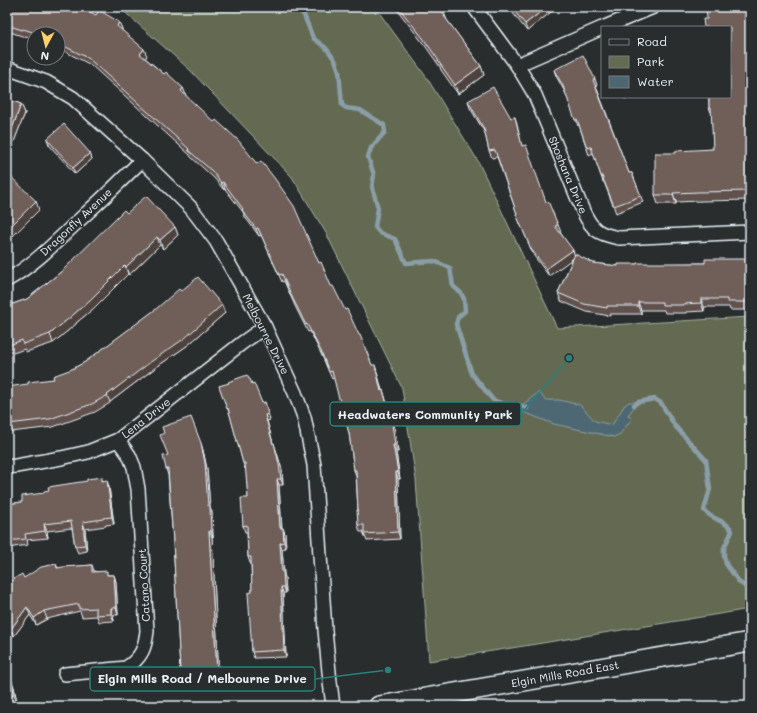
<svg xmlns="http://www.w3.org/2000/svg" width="757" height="713" font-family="Mali,sans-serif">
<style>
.green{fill:#636b51;stroke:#a6aea4}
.water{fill:#4d6772;stroke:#8b9ea8}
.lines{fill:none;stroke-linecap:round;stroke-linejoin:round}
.stream{stroke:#8b9ea8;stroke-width:4.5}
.street-casing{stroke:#e8f1f8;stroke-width:16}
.secondary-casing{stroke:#e8f1f8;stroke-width:22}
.street{stroke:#2a2d2e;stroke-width:13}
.secondary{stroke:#2a2d2e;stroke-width:19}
.wall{fill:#60514d;stroke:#e8f1f8}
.shaded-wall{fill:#4e423e;stroke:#e8f1f8}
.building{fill:#705e59;stroke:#e8f1f8}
.labels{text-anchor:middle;stroke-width:3;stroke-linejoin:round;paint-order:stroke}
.street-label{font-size:11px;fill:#e8f1f8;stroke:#2a2d2e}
.leader{fill:none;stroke:#25827c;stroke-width:1.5}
.callout-dot{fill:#25827c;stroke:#2a2d2e;stroke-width:1.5}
.callout{fill:#2a2d2e;stroke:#25827c;stroke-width:1.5}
.callout-label{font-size:12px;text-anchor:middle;font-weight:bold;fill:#e8f1f8}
</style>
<rect width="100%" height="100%" fill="#2a2d2e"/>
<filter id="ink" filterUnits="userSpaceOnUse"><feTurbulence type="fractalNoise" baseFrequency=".025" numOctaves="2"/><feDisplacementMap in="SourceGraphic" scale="8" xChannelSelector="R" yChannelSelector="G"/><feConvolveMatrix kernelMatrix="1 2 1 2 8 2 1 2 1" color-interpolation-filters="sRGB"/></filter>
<g filter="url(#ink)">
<polygon class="green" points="119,7 375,7 427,78 478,161 557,328 750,317 750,609 524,646 429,661 416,480 402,388 326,233 292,177 190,70"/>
<polygon class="water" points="539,392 545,400 559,400 580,405 595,421 612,425 624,406 629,402 638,402 628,415 632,419 620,434 614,437 554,424 523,412 520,409 521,406"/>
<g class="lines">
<g class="stream">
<polyline points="297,7 304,15 313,38 326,48 335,60 339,71 342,105 346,108 360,110 384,125 385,132 371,148 368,157 374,175 372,187 378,208 375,227 380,233 395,239 406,263 434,261 450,268 453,286 461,293 464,299 465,311 458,317 456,324 472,374 493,400 504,404 521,406 527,408"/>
<path d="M634,405L638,402L655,399L661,403L675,426L706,460L710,489L704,510C711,520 727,520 732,531L724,548V556L726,564L739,582L750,590"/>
</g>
<defs>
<g id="street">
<path d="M474,7L517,65L535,95L583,211C592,230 598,234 619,238L750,232"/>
<polyline points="605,27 653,7"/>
<polyline points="517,65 602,28"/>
<polyline points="7,68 46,82 73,98 142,160 191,208 216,241 265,327 295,393 304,417 314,465 325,630 330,682 333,706"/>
<path d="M7,280C32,266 53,245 73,226C97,204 120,182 142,160"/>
<polyline points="7,467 16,466 61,458 88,452 118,440 242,343 265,327"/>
<path d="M65,674L126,668C141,658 145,649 147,631L138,489L134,467L129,455L118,440"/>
</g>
<polyline id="secondary" points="379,706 750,642"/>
</defs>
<use href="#street" class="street-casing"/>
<use href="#secondary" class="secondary-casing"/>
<use href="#street" class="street"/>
<use href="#secondary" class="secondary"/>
</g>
<g class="wall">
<polygon points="7,7 96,15 119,22 122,29 122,30 147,56 145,58 164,74 183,88 186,96 319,263 372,365 377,372 382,391 383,390 385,397 395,431 398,452 396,452 400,479 398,479 400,539 367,541 364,534 364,532 360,532 358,525 358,510 356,476 354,470 349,433 334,378 332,379 323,358 310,331 308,332 295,306 284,281 282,282 261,235 259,236 245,217 243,212 225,189 224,190 214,178 191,157 190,155 91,65 58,48 58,34 34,34 34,39 25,36 25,37 7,31"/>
<polygon points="395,7 439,7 445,15 447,20 481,66 484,75 458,94 441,70 440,67 426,47"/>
<polygon points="508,7 549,7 551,12 527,31"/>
<polygon points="750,9 750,200 702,201 676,202 676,204 658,204 655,195 676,153 713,149 712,114 709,108 707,19"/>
<polygon points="554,70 595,79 597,85 596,86 629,173 632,173 643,202 616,213 604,182 603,182 593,153 589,155 579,125 578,126 565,92 556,76"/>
<polygon points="624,97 634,97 625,99"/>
<polygon points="7,99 21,104 25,113 10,152 7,151"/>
<polygon points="468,101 511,118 515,117 517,124 522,146 546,202 558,225 561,232 560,232 575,255 593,263 618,266 637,264 705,263 750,259 750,310 730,310 729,307 704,307 704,311 686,312 686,313 665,313 664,310 641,310 641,314 610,314 610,316 587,312 561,301 558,293 573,258 549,276 534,256 516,214 517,214 497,157 492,158 489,151 485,133 470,108"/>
<polygon points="47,139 90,153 92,159 75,174 49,145"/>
<polygon points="7,175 39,210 11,238 8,236 7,237"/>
<polygon points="127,213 175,227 178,235 163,249 160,245 129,275 128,274 93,309 76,323 76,324 53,343 26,352 25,349 7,355 7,306 27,299 62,271"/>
<polygon points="181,291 225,313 188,345 155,368 110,402 110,403 95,412 53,427 11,432 8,424 28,384 54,379 85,362"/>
<polygon points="249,379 252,384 262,403 265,402 267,408 270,420 267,421 273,444 276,450 282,470 283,485 279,485 282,528 283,528 285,534 286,548 282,549 284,574 285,578 286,593 283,593 286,657 254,658 252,652 252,592 251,563 250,563 248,557 247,532 245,532 243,526 248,498 246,469 245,469 243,463 230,415 219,386"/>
<polygon points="203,450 207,469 210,507 212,512 213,537 212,537 219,679 186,680 184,676 182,676 180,670 173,541 168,475 166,469"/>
<polygon points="103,480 109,487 114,524 106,525 106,526 85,529 87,551 78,553 75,546 72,528 47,531 48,538 27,540 28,545 7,548 7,504 22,502 44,493"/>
<polygon points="56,564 58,568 92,565 94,571 109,575 114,575 116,582 118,615 113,615 114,621 99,622 97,616 82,617 80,611 47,619 36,625 30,615 14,636 12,635 7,645 7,583 24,578"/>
<polygon points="7,677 7,681 14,687 17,702 7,703"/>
</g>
<g class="shaded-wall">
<polygon points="547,7 549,7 551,12 527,31 525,24"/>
<polygon points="747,7 749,7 750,9 750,68 749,66"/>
<polygon points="119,22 122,29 120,33 117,26"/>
<polygon points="144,49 147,56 143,61 140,54"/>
<polygon points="481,66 484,75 458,94 455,85"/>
<polygon points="183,88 186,95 183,98 181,91"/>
<polygon points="21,104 25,113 10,152 7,143"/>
<polygon points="90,153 92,159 75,174 73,168"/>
<polygon points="223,182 225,189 224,190 221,183"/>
<polygon points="673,193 676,202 676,204 673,195"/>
<polygon points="36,201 39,210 11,238 8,229"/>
<polygon points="175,227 178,235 163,249 160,240"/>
<polygon points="258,228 261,235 259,236 256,229"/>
<polygon points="157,237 160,245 129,275 126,267"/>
<polygon points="573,250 575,257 549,276 546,269"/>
<polygon points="125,265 128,274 93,309 76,323 76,324 53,343 50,334 73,315"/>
<polygon points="701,299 704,307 704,311 701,303"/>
<polygon points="638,302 641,310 641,314 638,306"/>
<polygon points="222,305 225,313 188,345 155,368 110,402 107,395"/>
<polygon points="375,365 377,372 384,398 381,391"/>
<polygon points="383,390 395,431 398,452 395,445"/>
<polygon points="265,415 267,421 275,450 273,444"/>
<polygon points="201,443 203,450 207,469 210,507 212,512 213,537 211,531"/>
<polygon points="274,443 282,470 283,485 281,479"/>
<polygon points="393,445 396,452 400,479 398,472"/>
<polygon points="396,472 398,479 400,539 398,532"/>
<polygon points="277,479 279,485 282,534 280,528"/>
<polygon points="107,480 109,487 114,524 112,517"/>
<polygon points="83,522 85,529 87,551 85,545"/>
<polygon points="44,524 47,531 48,538 45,531"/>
<polygon points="283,528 285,534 286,548 284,542"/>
<polygon points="209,531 212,537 219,679 217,673"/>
<polygon points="280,543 282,549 284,574 285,578 286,593 284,587 282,572"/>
<polygon points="114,575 116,582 118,615 116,608"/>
<polygon points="281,587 283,593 286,657 284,650"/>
<polygon points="27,607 30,615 14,636 11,629"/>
<polygon points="111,608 113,615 114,621 111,614"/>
<polygon points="44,611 47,619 36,625 34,618"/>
<polygon points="9,628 12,635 7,645 7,632"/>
<polygon points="12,681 14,687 17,702 14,695"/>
</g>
<g class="building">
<polygon points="7,7 81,7 96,15 99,10 119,22 117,26 144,49 140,54 164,74 166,72 183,88 181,91 214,122 216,120 238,140 257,164 261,161 275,179 294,206 319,263 321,262 331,286 333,286 345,310 347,309 359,335 360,335 372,365 375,365 381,391 383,390 392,424 395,445 393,445 398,472 396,472 398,532 364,534 364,525 358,525 357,510 358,510 356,470 354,470 349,433 338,395 332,371 329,372 321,351 307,324 306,325 293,299 282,274 279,275 258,228 256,229 242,210 243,209 223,182 221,183 212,171 188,150 189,149 88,58 58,43 58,34 39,34 23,29 22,30 7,25"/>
<polygon points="398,7 439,7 445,15 444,16 481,66 455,85 438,61 439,61 423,38"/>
<polygon points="511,7 547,7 525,24"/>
<polygon points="706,7 747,7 749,66 750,66 750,191 699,192 673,193 673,195 655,195 655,153 676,153 676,151 713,149 711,108 709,108 709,97 730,97 730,27 704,27 703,19 707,19"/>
<polygon points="583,55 595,79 593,80 629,173 632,173 641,196 614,206 602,176 601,176 591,147 587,148 577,119 575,120 563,86 554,70"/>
<polygon points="493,87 511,118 515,117 522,146 526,145 546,202 548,201 558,225 555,226 573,250 546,269 531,249 516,214 517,214 495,150 489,151 484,129 468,101"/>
<polygon points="7,99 21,104 7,143"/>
<polygon points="64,124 90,153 73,168 47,139"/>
<polygon points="8,174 36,201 8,229 7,229 7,175"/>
<polygon points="146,196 175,227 160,240 157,237 126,267 125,265 90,300 73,315 50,334 23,344 22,340 7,346 7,306 27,299 62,271 124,210 127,213"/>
<polygon points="575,254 593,263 618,266 618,264 637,264 637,263 705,263 705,259 750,259 750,302 727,302 727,299 701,299 701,303 683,304 683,305 662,305 662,302 638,302 638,306 607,306 607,308 584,304 558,293"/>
<polygon points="198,277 222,305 185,338 152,361 107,395 108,395 92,404 50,419 8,424 7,419 7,387 28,384 28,382 54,379 53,376 72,369 85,362 156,309 179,289 181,291"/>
<polygon points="247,375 249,379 250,379 252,384 254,383 262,403 265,402 268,414 265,415 273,444 274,443 279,464 281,479 277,479 280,528 283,528 284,542 280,543 282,572 283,572 284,587 281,587 284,650 252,652 248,593 252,592 251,557 248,557 247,525 243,526 241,498 248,498 245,463 243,463 228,408 227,409 219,386 229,383 228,382"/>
<polygon points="191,417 201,443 205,463 208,506 210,506 211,531 209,531 217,673 184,674 183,670 180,670 173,541 168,469 166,469 163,456 168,455 160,435 164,433 162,427"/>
<polygon points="102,477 102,481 107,480 112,517 103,518 103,519 83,522 85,545 75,546 71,521 44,524 45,531 25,534 26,539 7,541 7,504 22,502 22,496 44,493 44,491 49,490 48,487 87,481 87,479"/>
<polygon points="56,564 57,568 63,567 92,565 92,572 107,571 107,575 114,575 116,608 111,608 111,614 96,615 96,608 79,609 79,604 44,611 34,618 27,607 11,629 9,628 7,632 7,583 22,574 24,578 41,567"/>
<polygon points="7,681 12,681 14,695 7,697"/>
</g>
</g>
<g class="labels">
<g class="street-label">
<text transform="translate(568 175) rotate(67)" y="4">Shoshana Drive</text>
<text transform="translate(76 222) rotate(-43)" y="4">Dragonfly Avenue</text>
<text transform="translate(266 334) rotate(63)" y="4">Melbourne Drive</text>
<text transform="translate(146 418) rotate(-38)" y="4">Lena Drive</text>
<text transform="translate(144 585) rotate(-93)" y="4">Catano Court</text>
<text transform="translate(565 674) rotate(-10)" y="4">Elgin Mills Road East</text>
</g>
</g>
<path class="leader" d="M569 358L521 414M388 670L315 679"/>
<g class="callout-dot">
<circle cx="569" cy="358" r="4"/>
<circle cx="388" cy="670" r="4"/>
</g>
<g class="callout">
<rect x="330" y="402" width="191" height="24" rx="4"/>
<rect x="90" y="667" width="225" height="24" rx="4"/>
</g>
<g class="callout-label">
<text x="425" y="419">Headwaters Community Park</text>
<text x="202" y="683">Elgin Mills Road / Melbourne Drive</text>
</g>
<rect width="757" height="713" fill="none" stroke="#2a2d2e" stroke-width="24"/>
<rect x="12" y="12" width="733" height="689" fill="none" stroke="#e8f1f8" stroke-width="1.5" filter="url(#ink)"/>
<rect x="601" y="26" width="130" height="72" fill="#2a2d2e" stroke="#767b7f"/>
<rect x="609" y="39" width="20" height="6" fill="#2a2d2e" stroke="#767b7f"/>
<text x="637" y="46" font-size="12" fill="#e8f1f8">Road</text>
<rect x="609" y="56" width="20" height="12" fill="#636b51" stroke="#767b7f"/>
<text x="637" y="66" font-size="12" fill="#e8f1f8">Park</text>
<rect x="609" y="76" width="20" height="12" fill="#4d6772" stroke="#767b7f"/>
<text x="637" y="86" font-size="12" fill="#e8f1f8">Water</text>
<g transform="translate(46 46) rotate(187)"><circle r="19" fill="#2a2d2e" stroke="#767b7f"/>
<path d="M0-3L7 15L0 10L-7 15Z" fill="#ffd166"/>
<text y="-6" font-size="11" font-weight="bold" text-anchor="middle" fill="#e8f1f8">N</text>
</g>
</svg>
